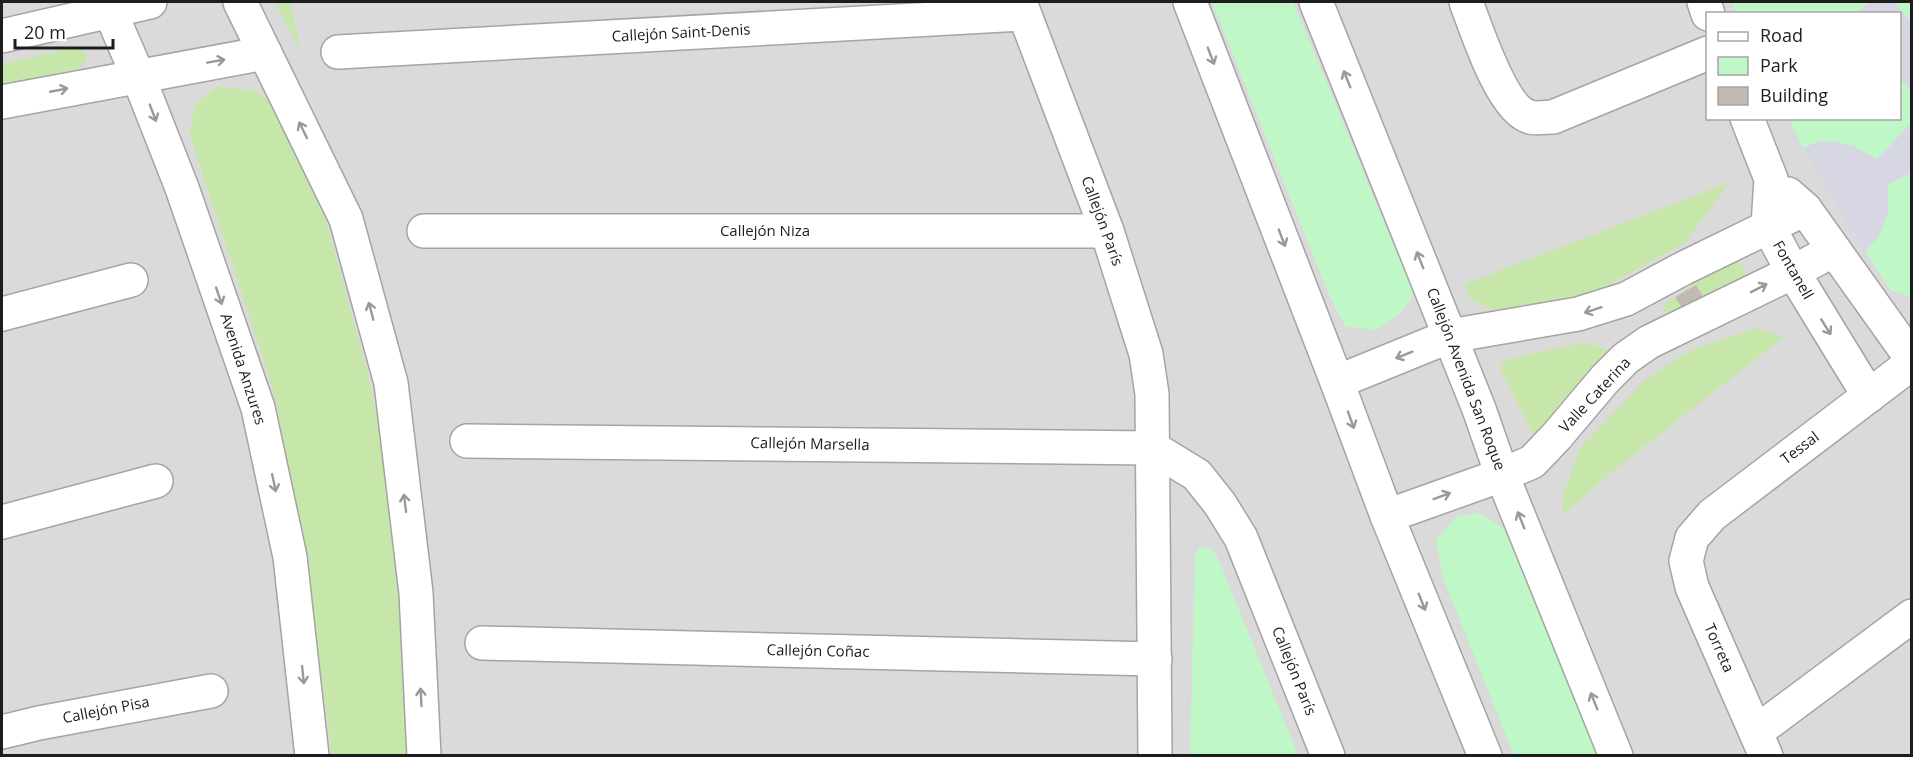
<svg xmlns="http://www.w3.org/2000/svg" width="1913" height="757" font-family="'Open Sans',sans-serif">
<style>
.residential{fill:#dbdada;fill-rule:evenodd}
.grass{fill:#c6e7a9}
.park{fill:#c0f7c6}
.plaza{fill:#d7d7e3}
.building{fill:#c2bab2}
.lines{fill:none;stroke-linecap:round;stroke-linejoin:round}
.minor-casing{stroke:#a4a4a4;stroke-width:36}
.minor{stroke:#fff;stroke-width:33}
.oneway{stroke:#999}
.labels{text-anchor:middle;stroke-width:5;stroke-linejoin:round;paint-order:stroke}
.street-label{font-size:15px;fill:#1d1d1d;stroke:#fff}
</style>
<rect width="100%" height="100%" fill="#eeeae3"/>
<path class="residential" d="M2,2H1911V755H2ZM1708,14H1900V118H1708Z"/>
<g class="grass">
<polygon points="275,2 290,2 301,52"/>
<polygon points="77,47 83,50 87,56 85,63 80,68 2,85 2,64"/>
<polygon points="217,87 254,90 275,106 289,130 325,217 370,382 386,463 400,605 410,755 332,755 302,533 273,389 189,133 196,103"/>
<polygon points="1730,182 1685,243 1604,287 1540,308 1492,309 1471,300 1465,284"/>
<polygon points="1735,261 1747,271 1746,278 1674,315 1665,312 1664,306 1667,302 1679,295 1700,277"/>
<polygon points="1756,328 1784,337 1618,467 1562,515 1564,492 1580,448 1646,379 1690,351"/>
<polygon points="1581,343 1600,346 1613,354 1537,443 1500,369 1504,360"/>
</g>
<g class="park">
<polygon points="1212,2 1293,2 1414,294 1401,313 1376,330 1345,326 1327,290"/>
<polygon points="1732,2 1911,2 1911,297 1891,290 1848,226 1803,148 1789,119 1900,118 1900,14 1736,13"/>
<polygon points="1479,513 1512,534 1601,755 1514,755 1443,578 1436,540 1456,517"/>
<polygon points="1200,547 1210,549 1217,556 1298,755 1190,755 1195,555"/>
</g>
<g class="plaza">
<polygon points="1869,2 1894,2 1911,22 1911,91 1900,79 1900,14 1855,13"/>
<polygon points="1911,123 1911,173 1888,185 1888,212 1879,237 1865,251 1848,226 1803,148 1817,142 1831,141 1854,146 1877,159"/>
</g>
<polygon class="building" points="1696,285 1704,298 1684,311 1675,297"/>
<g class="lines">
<defs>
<g id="minor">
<polyline points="104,2 110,11 138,76 182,188 258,408 290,557 312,756"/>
<polyline points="240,2 346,219 391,383 416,593 424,756"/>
<polyline points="1020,2 1107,231 1146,354 1152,394 1155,756"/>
<polyline points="1190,2 1337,382 1387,516 1485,756"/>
<polyline points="1316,2 1479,409 1502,475 1616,756"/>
<path d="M1466,2C1476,28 1502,110 1530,117C1536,119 1546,117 1553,117L1708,53"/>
<polyline points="1704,2 1708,14"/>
<polyline points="2,36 150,2"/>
<polyline points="338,52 1024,14"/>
<polyline points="2,102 265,53"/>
<polyline points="1747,118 1771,179 1768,226 1793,272 1869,396"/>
<polyline points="1788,194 1805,209 1912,359"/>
<polyline points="424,231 1107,231"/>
<polyline points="2,314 131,280"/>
<polyline points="1337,382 1450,336 1578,314 1626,299 1684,268 1805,209"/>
<polyline points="467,441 1153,448 1197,475 1220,504 1241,538 1328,756"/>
<polyline points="1387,516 1502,475 1532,462 1556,437 1605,379 1626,358 1649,342 1793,272 1834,250"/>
<polyline points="2,522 156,481"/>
<polyline points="482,643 1155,659"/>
<polyline points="2,732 39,723 211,691"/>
<polyline points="1756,732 1912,616"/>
<polyline points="1766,756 1692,587 1686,561 1692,538 1712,515 1912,363"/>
</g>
</defs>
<use href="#minor" class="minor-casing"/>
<use href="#minor" class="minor"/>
</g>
<defs><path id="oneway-shaft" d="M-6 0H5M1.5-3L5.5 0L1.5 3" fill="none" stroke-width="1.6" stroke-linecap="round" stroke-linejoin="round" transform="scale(1.5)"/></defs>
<g class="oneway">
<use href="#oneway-shaft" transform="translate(1211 56) rotate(69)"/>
<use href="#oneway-shaft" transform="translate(216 61) rotate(-10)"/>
<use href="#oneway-shaft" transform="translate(1347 79) rotate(-112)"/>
<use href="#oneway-shaft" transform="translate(59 90) rotate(-11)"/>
<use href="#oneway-shaft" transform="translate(153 113) rotate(69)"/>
<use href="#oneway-shaft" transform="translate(303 130) rotate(-116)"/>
<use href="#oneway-shaft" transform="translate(1282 238) rotate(69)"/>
<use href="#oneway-shaft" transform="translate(1420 260) rotate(-112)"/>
<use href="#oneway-shaft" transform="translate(1759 288) rotate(-27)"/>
<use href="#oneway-shaft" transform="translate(219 296) rotate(71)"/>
<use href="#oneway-shaft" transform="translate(1593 310) rotate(162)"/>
<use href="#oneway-shaft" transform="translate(371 311) rotate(-105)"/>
<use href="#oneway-shaft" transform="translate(1826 327) rotate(58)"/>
<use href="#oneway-shaft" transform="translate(1404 355) rotate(158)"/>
<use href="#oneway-shaft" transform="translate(1351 420) rotate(70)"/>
<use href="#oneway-shaft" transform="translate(274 483) rotate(78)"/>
<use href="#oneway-shaft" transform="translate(1442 496) rotate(-20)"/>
<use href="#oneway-shaft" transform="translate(405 503) rotate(-97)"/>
<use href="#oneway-shaft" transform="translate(1521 520) rotate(-112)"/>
<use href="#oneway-shaft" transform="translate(1422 602) rotate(68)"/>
<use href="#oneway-shaft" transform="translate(303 675) rotate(84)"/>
<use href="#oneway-shaft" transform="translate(421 697) rotate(-93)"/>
<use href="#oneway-shaft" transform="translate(1594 701) rotate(-112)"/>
</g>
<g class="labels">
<g class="street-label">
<text transform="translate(681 33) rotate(-3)" y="5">Callejón Saint-Denis</text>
<text transform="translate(1102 221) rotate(70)" y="5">Callejón París</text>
<text x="765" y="236">Callejón Niza</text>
<text transform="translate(1793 270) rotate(60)" y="5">Fontanell</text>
<text transform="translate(243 369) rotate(72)" y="5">Avenida Anzures</text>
<text transform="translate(1466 379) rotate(69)" y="5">Callejón Avenida San Roque</text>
<text transform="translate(1595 395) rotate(-47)" y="5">Valle Caterina</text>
<text transform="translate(810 444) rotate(1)" y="5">Callejón Marsella</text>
<text transform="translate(1800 448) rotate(-37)" y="5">Tessal</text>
<text transform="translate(1719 648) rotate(66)" y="5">Torreta</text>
<text transform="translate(818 651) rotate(1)" y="5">Callejón Coñac</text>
<text transform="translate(1294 671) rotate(68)" y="5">Callejón París</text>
<text transform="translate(106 710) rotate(-11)" y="5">Callejón Pisa</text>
</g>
</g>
<rect width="1913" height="757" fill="none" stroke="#1d1d1d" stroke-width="6"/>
<rect x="1706" y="12" width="195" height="108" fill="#ffffff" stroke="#a5a5a5" stroke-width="1.5"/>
<rect x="1718" y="32" width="30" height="9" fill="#ffffff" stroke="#a5a5a5" stroke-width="1.5"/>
<text x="1760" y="42" font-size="18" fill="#1d1d1d">Road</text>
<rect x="1718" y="57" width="30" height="18" fill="#c0f7c6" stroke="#a5a5a5" stroke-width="1.5"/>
<text x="1760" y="72" font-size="18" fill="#1d1d1d">Park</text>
<rect x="1718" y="87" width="30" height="18" fill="#c2bab2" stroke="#a5a5a5" stroke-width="1.5"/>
<text x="1760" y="102" font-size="18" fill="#1d1d1d">Building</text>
<path d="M15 39v9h98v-9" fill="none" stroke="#1d1d1d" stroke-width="3"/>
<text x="24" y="39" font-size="18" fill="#1d1d1d" stroke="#ffffff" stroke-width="4.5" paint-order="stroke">20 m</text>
</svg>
